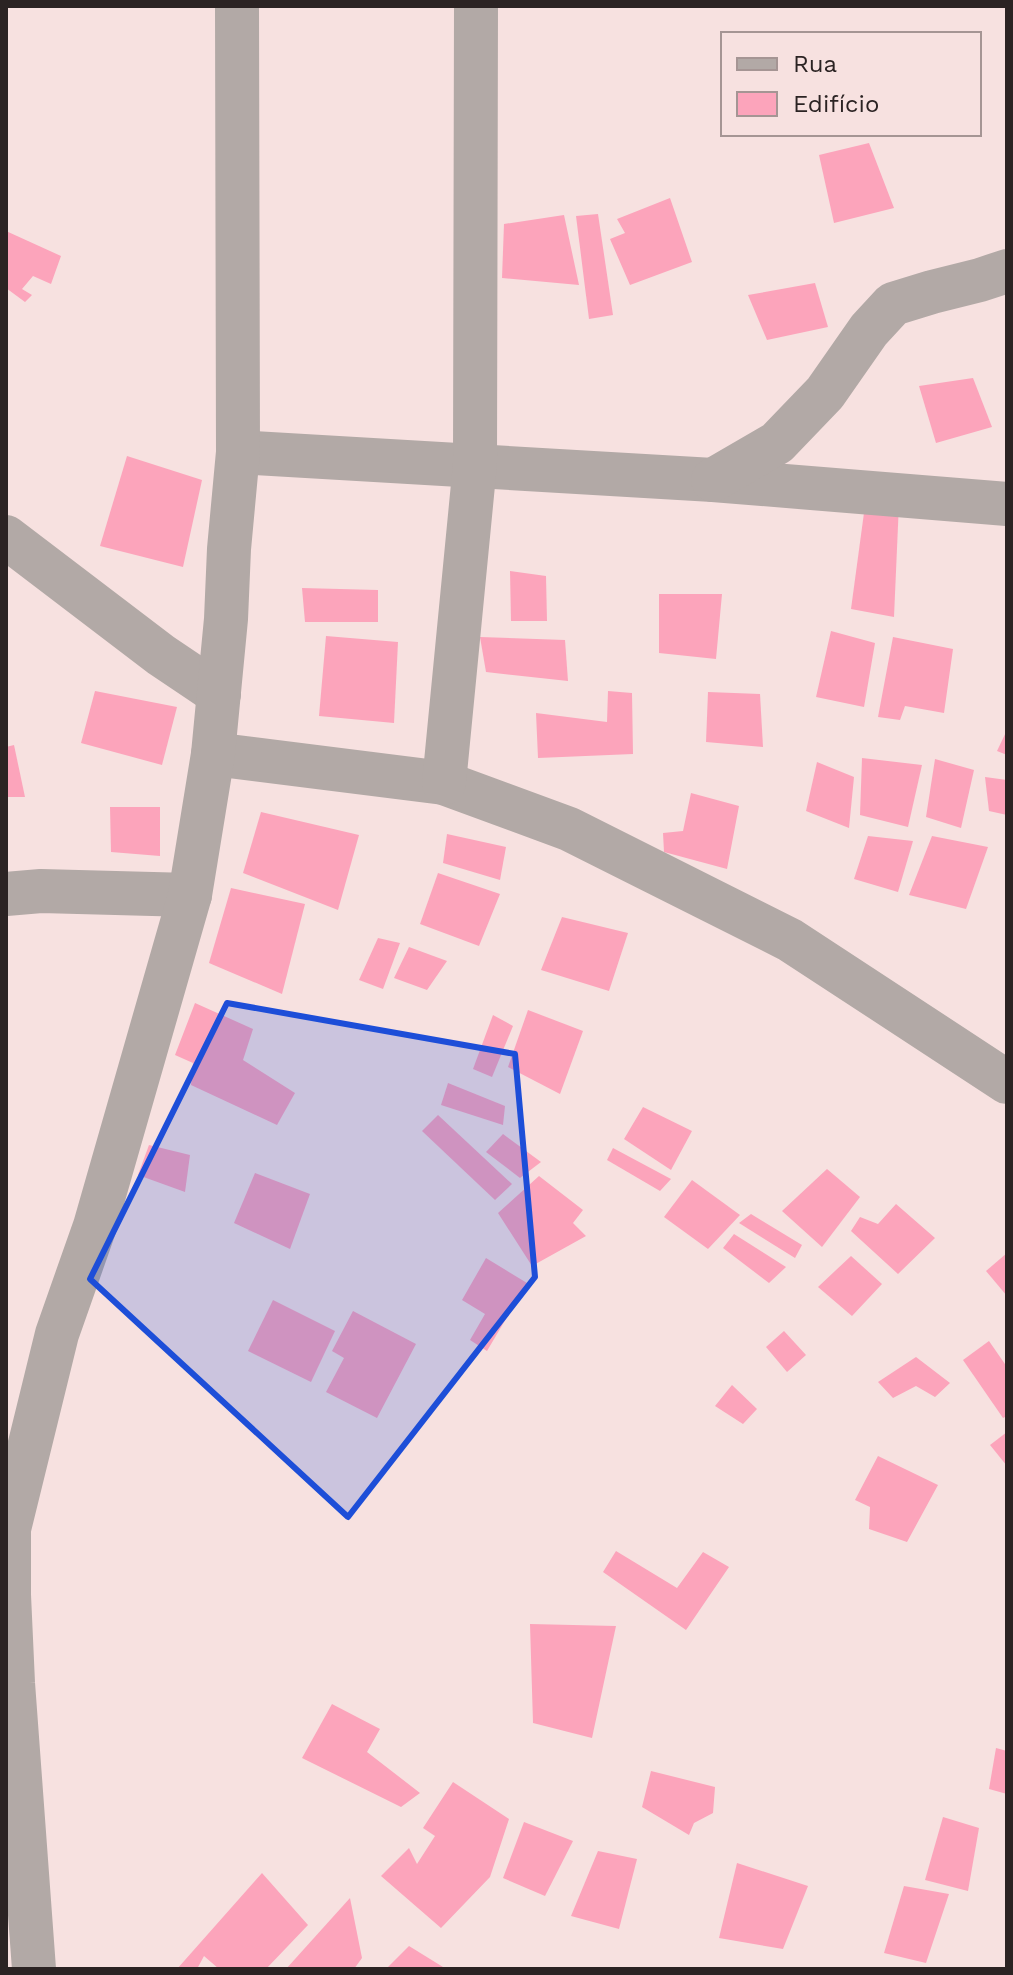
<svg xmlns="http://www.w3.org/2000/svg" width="1013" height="1975" font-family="'Work Sans',sans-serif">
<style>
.building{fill:#fca4bb}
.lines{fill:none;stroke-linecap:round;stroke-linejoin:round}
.minor{stroke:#b2a9a6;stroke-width:44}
.marked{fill:#1d4ed8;fill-opacity:0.2;stroke:#1d4ed8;stroke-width:6;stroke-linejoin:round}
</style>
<rect width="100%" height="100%" fill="#f7e1e0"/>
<g class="building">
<polygon points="869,143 894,208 834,223 819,155"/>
<polygon points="670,198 692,262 630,285 610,239 625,233 617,219"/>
<polygon points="598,214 613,315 589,319 576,216"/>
<polygon points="564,215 579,285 502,278 504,224"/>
<polygon points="6,231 61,256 51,284 33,276 22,289 32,295 25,302 6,288"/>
<polygon points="815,283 828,327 767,340 748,295"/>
<polygon points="973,378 992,427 936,443 919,386"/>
<polygon points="127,456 202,480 183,567 100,546"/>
<polygon points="866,498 899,503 894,617 851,609"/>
<polygon points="510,571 546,576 547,621 511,621"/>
<polygon points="302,588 378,590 378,622 305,622"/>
<polygon points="659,594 722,594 716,659 659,653"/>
<polygon points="831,631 875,643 864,707 816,697"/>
<polygon points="326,636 398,642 394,723 319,716"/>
<polygon points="480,637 565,640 568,681 486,672"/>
<polygon points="893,637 953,649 944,713 905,706 900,720 878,717"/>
<polygon points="95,691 177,707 162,765 81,743"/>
<polygon points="608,691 632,693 633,754 538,758 536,713 607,722"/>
<polygon points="708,692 760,694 763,747 706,742"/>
<polygon points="1007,730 1007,755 997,751"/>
<polygon points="14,745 25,797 6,797 6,747"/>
<polygon points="862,758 922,765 908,827 860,815"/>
<polygon points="935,759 974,770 961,828 926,817"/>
<polygon points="817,762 854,777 849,828 806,811"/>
<polygon points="985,777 1007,780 1007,815 989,811"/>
<polygon points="691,793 739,806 727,869 664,852 663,833 683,831"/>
<polygon points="110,807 160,807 160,856 111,852"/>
<polygon points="261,812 359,835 338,910 243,873"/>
<polygon points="447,834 506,847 500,880 443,863"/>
<polygon points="868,836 913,841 898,892 854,879"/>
<polygon points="932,836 988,847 966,909 909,895"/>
<polygon points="438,873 500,894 479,946 420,924"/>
<polygon points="231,888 305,904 282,994 209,963"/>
<polygon points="562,917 628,933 609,991 541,970"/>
<polygon points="378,938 400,943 383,989 359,980"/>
<polygon points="409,947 447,961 427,990 394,978"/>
<polygon points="195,1003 253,1029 243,1060 295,1093 277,1125 191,1085 193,1063 175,1055"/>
<polygon points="528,1010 583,1031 560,1094 508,1067"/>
<polygon points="493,1015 513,1026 492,1077 473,1069"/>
<polygon points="448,1083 505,1106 503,1125 441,1105"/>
<polygon points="643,1107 692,1131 671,1170 624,1139"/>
<polygon points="438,1115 512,1184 495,1200 422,1131"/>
<polygon points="503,1134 541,1162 520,1178 486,1152"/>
<polygon points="149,1145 190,1155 185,1192 138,1175"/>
<polygon points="613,1148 671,1179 660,1191 607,1160"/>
<polygon points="827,1169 860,1197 822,1247 782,1211"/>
<polygon points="255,1173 310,1194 290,1249 234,1223"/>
<polygon points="539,1176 583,1210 573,1223 586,1236 532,1266 498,1213"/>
<polygon points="692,1180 740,1215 708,1249 664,1217"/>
<polygon points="896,1204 935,1238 898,1274 851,1231 860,1217 878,1224"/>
<polygon points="751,1214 802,1245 795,1258 739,1223"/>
<polygon points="734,1234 786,1267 769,1283 723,1248"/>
<polygon points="1007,1253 1007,1296 986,1271"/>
<polygon points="851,1256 882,1284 852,1316 818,1287"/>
<polygon points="486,1258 527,1283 487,1351 470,1340 485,1314 462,1300"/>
<polygon points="273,1300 335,1331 311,1382 248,1351"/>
<polygon points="353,1311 416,1344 377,1418 326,1392 344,1358 332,1351"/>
<polygon points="784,1331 806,1355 787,1372 766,1347"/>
<polygon points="989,1341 1007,1367 1007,1416 1003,1418 963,1360"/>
<polygon points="916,1357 950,1383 935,1397 916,1386 893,1398 878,1382"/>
<polygon points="732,1385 757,1409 743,1424 715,1406"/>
<polygon points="1007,1432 1007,1466 990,1445"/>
<polygon points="878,1456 938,1485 907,1542 869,1529 870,1507 855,1500"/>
<polygon points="616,1551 677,1588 703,1552 729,1567 686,1630 603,1572"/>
<polygon points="530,1624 616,1626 592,1738 533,1723"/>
<polygon points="332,1704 380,1729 367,1752 420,1793 401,1807 302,1758"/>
<polygon points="996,1748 1007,1751 1007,1794 989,1789"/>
<polygon points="651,1771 715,1787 713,1813 694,1823 689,1835 642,1807"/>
<polygon points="453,1782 509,1819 490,1877 441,1928 381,1876 409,1848 417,1864 435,1836 423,1828"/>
<polygon points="943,1817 979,1828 968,1891 925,1880"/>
<polygon points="524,1822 573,1841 545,1896 503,1878"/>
<polygon points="598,1851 637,1859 619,1929 571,1916"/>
<polygon points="737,1863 808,1886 783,1949 719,1938"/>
<polygon points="262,1873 308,1925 266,1969 219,1969 204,1956 197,1969 177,1969"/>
<polygon points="904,1886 949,1894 926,1963 884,1953"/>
<polygon points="350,1898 362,1958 354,1969 286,1969"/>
<polygon points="409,1946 443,1967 442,1969 386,1969"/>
</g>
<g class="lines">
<g class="minor">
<polyline points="238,452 713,480 1007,504"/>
<polyline points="713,480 777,443 825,393 869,330 893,304 932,292 980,280 1007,271"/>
<polyline points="6,537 161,655 219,694"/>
<polyline points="213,754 444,783 569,829 790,940 1007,1082"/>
<polyline points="444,783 475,464 476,6"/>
<polyline points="6,894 41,891 190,895"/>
<polyline points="34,1969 13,1683 9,1595 9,1529 57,1334 95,1226 190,895 213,754 226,619 229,549 238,452 237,6"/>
</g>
</g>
<path class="marked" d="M227,1003L515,1054L535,1277L348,1517L90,1279Z"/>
<rect width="1013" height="1975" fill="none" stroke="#2b2323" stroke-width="16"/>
<rect x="721" y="32" width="260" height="104" fill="#f7e1e0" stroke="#a59594" stroke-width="2"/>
<rect x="737" y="58" width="40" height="12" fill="#b2a9a6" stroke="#a59594" stroke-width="2"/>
<text x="793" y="72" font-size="24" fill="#2b2323">Rua</text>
<rect x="737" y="92" width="40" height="24" fill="#fca4bb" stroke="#a59594" stroke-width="2"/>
<text x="793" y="112" font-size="24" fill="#2b2323">Edifício</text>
</svg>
